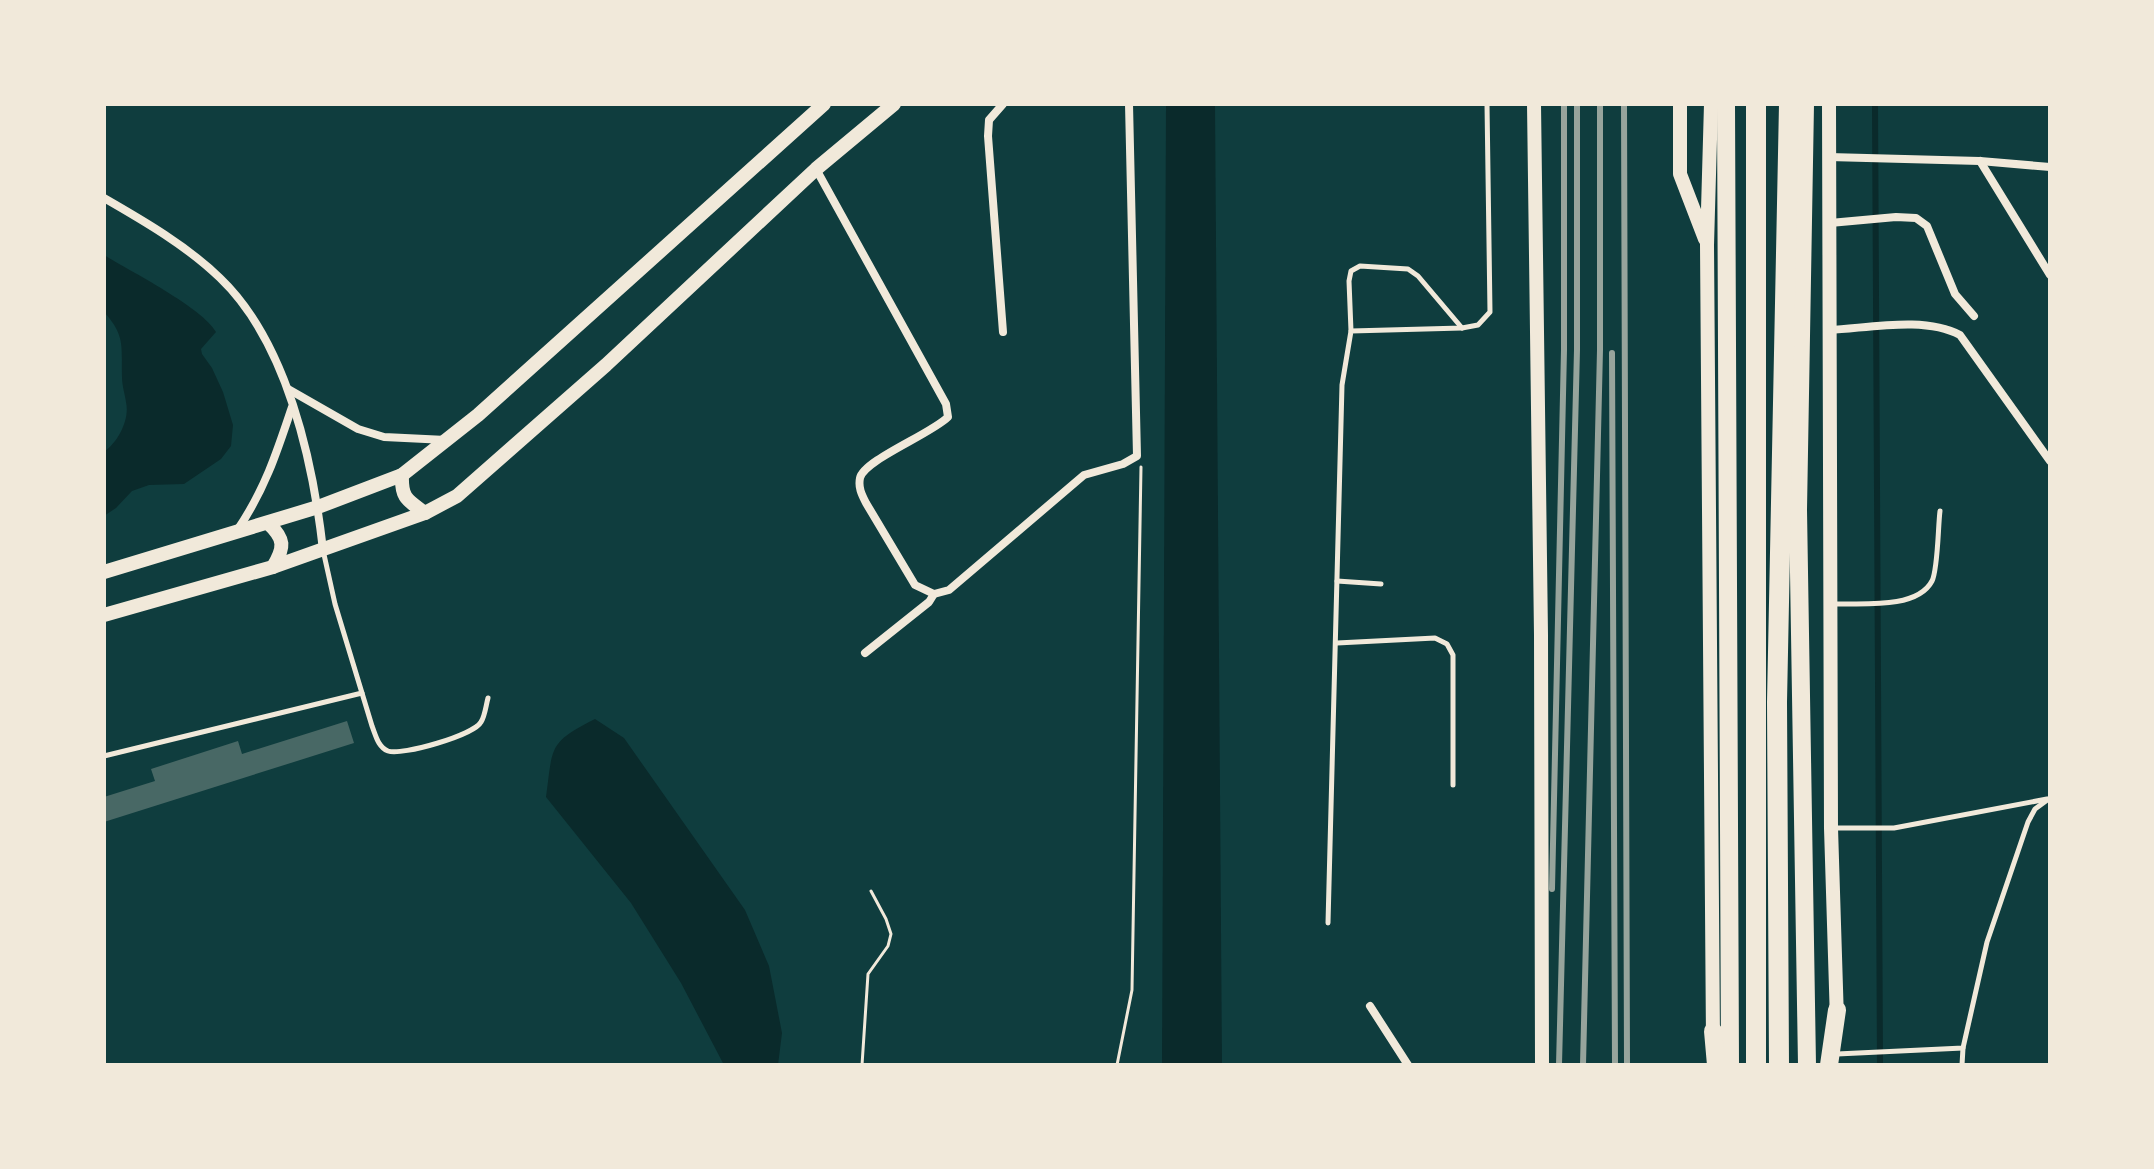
<svg xmlns="http://www.w3.org/2000/svg" width="2154" height="1169" font-family="'Sofia Sans Condensed',sans-serif">
<style>
.water{fill:#0a2a2b}
.lines{fill:none;stroke-linecap:round;stroke-linejoin:round}
.stream{stroke:#0a2a2b;stroke-width:6}
.building{fill:#486865}
.path{stroke:#f1e9da;stroke-width:3}
.service{stroke:#f1e9da;stroke-width:5}
.minor{stroke:#f1e9da;stroke-width:8}
.tertiary{stroke:#f1e9da;stroke-width:14}
.secondary{stroke:#f1e9da;stroke-width:14}
.trunk{stroke:#f1e9da;stroke-width:18}
.motorway{stroke:#f1e9da;stroke-width:20}
.rail{stroke:#97a49c;stroke-width:6}
</style>
<rect width="100%" height="100%" fill="#0f3d3e"/>
<g class="water">
<polygon points="1166,104 1215,104 1222,1065 1162,1065"/>
<path d="M104,255C130,271 203,308 216,332L201,349L202,354L212,368L223,392L233,425L231,446L221,459L184,484L149,485L132,491L116,508L104,516V452C118,442 130,420 126,402C125,394 122,386 122,377C121,347 126,336 104,312Z"/>
<path d="M595,719L624,738L745,910L769,966L782,1033L778,1065H724L681,983L631,903L546,797C553,746 548,743 595,719Z"/>
</g>
<g class="lines">
<polyline class="stream" points="1875,104 1880,1065"/>
</g>
<polygon class="building" points="347,721 354,743 104,822 104,797 155,781 151,769 238,741 242,754"/>
<g class="lines">
<g class="path">
<polyline points="862,1065 868,974 888,946 891,934 886,919 871,891"/>
<polyline points="1117,1065 1132,990 1141,467"/>
</g>
<g class="service">
<polyline points="1351,331 1349,281 1351,271 1360,266 1408,269 1418,276 1462,328"/>
<path d="M323,550L335,604L372,726C376,736 378,747 388,751C402,756 474,735 481,722C485,716 486,705 488,698"/>
<polyline points="1337,581 1381,584"/>
<path d="M1831,604C1859,603 1917,610 1932,581C1938,569 1938,526 1940,511"/>
<polyline points="1337,643 1435,638 1447,644 1453,655 1453,785"/>
<polyline points="104,756 362,693"/>
<polyline points="1831,828 1894,828 2047,799"/>
<polyline points="1328,923 1342,385 1351,331 1462,328 1478,325 1490,312 1487,104"/>
<polyline points="1837,1054 1963,1048 1987,942 2028,822 2035,809 2050,798"/>
<polyline points="1962,1065 1963,1048"/>
</g>
<g class="minor">
<polyline points="1829,157 1980,161 2050,167"/>
<polyline points="1980,161 2050,275"/>
<path d="M816,169L946,404L948,417C931,434 864,460 860,478C858,488 862,495 866,503L915,585L934,594"/>
<path d="M104,198C144,221 187,246 220,278C287,342 313,461 323,550"/>
<polyline points="1830,223 1896,217 1916,218 1927,226 1955,294 1974,316"/>
<path d="M1830,330C1869,328 1925,316 1960,335L2050,461"/>
<polyline points="1003,332 988,136 989,120 1003,104"/>
<polyline points="288,389 358,429 384,437 446,440"/>
<path d="M238,529C265,489 277,452 292,407"/>
<polyline points="865,653 929,602 934,594 949,590 1084,475 1123,464 1137,456 1129,104"/>
<polyline points="1370,1006 1408,1065"/>
</g>
<g class="tertiary">
<polyline points="1534,104 1541,635 1542,1065"/>
<path d="M402,475C401,498 407,500 425,513"/>
<path d="M268,523C285,539 285,547 273,567"/>
</g>
<g class="secondary">
<polyline points="1680,104 1680,174 1705,239"/>
<polyline points="1711,104 1707,245 1713,1041"/>
<polyline points="1829,104 1831,828 1837,1020"/>
<polyline points="104,572 318,507 402,475 478,415 824,104"/>
<polyline points="104,615 273,567 425,513 457,496 606,365 816,169 894,104"/>
</g>
<g class="trunk">
<polyline points="1726,104 1730,1065"/>
<polyline points="1805,104 1798,510 1807,1065"/>
<polyline points="1713,1031 1716,1065"/>
<polyline points="1829,1065 1837,1010"/>
</g>
<g class="motorway">
<polyline points="1756,1065 1756,104"/>
<polyline points="1779,1065 1777,702 1789,104"/>
</g>
<g class="rail">
<polyline points="1624,104 1627,1065"/>
<polyline points="1612,353 1615,1065"/>
<polyline points="1552,889 1564,350 1564,104"/>
<polyline points="1559,1065 1577,350 1577,104"/>
<polyline points="1583,1065 1600,350 1600,104"/>
</g>
</g>
<rect width="2154" height="1169" fill="none" stroke="#f1e9da" stroke-width="212"/>
</svg>
